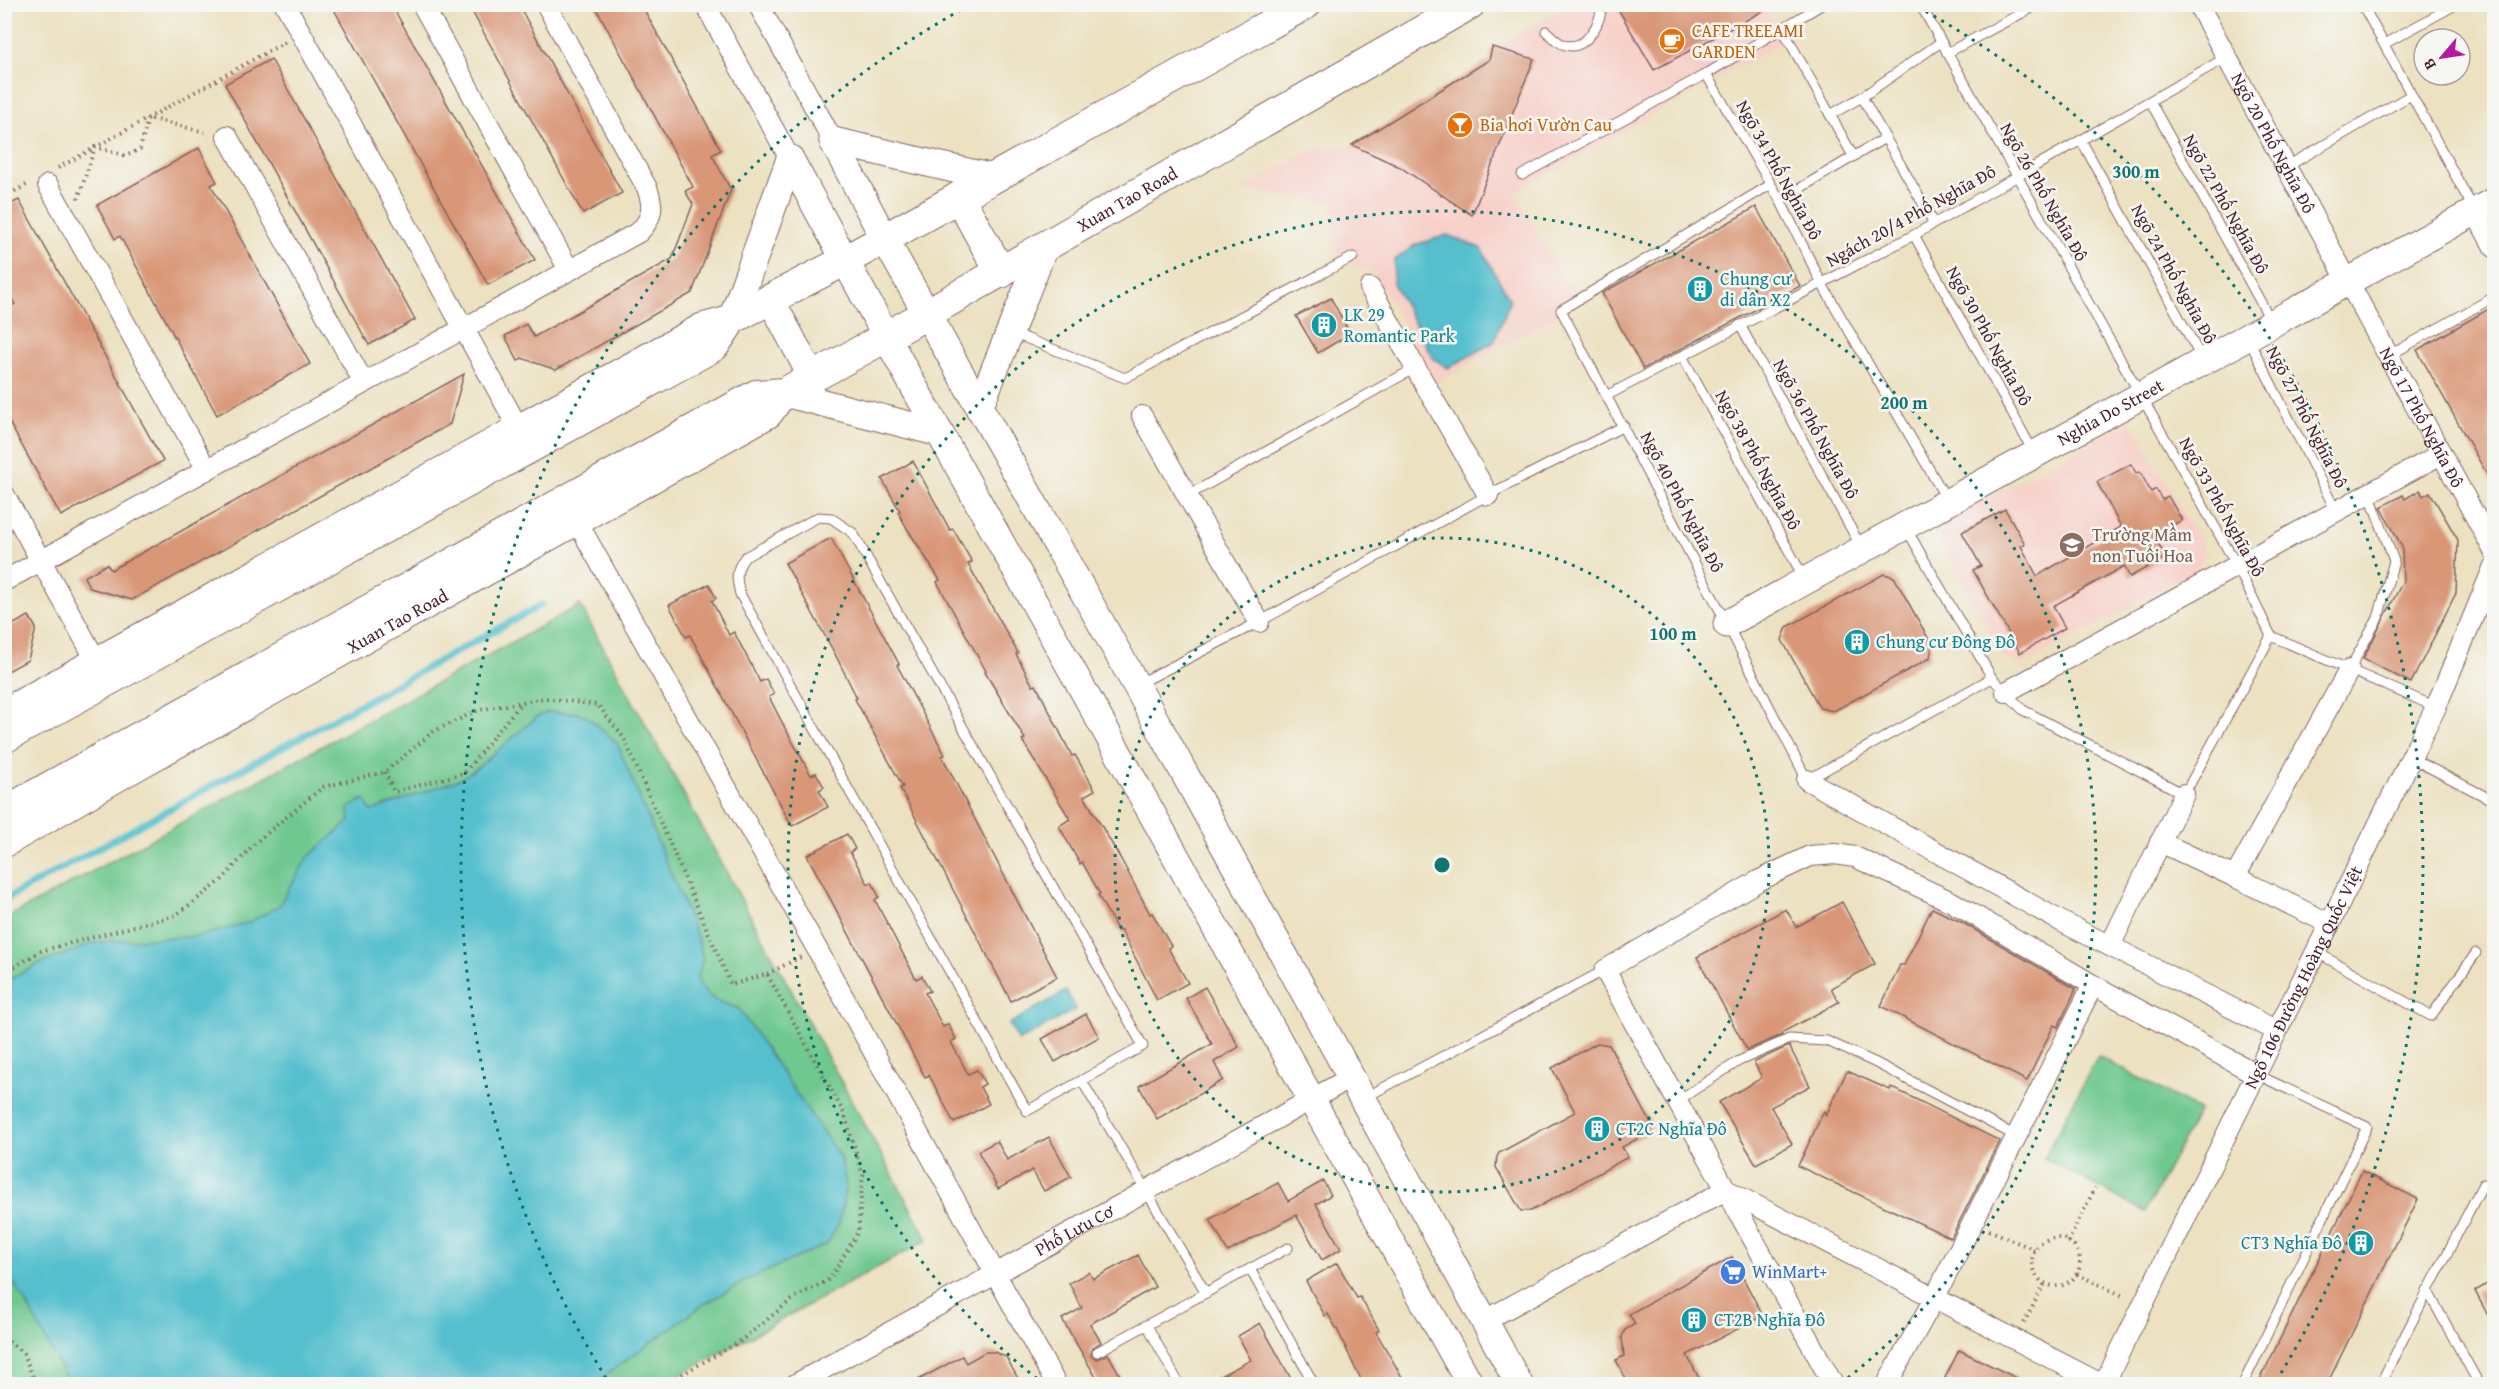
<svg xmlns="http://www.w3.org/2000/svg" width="2499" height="1389" font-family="'Gentium Book Plus',serif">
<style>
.built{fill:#f7d0c9}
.green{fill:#6ec88f;stroke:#5c745d;stroke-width:1.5}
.water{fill:#54bfce;stroke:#4f6f7c;stroke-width:1.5}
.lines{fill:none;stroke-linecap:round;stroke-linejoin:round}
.stream{stroke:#54bfce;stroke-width:7}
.building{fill:#d99778}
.lane-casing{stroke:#836360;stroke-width:11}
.street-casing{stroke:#836360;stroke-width:22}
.secondary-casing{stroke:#836360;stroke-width:29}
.primary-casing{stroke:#836360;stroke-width:32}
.path{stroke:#836360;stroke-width:4;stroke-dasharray:1.5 4.5;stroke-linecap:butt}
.lane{stroke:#fff;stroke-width:9}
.street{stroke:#fff;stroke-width:20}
.secondary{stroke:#fff;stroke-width:27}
.primary{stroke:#fff;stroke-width:30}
.ring{fill:none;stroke:#0f766e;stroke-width:3;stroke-dasharray:3 6}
.labels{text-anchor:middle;stroke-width:5;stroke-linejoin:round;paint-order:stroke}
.food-label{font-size:18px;fill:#c56008;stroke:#f6f6f2;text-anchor:start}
.street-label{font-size:18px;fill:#4a1f2b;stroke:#f6f6f2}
.culture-label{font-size:18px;fill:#0d838f;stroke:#f6f6f2;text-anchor:start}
.education-label{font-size:18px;fill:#785e54;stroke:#f6f6f2;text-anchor:start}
.shop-label{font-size:18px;fill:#366cbe;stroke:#f6f6f2;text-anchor:start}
.centre{fill:#0f766e;stroke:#f6f6f2;stroke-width:3}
.ring-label{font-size:18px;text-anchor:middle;font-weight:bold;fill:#0f766e;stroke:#f6f6f2;stroke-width:5;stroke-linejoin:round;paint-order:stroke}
</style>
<rect width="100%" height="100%" fill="#f6f6f2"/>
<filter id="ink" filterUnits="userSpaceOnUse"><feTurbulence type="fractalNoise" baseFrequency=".0167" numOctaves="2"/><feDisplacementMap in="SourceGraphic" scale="12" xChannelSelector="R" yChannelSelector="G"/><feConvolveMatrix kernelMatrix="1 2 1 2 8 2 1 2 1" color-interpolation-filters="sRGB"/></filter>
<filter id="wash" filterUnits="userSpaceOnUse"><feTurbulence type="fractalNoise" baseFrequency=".008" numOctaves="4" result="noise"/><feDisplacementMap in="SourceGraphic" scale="24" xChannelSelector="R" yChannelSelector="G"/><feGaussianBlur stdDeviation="1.35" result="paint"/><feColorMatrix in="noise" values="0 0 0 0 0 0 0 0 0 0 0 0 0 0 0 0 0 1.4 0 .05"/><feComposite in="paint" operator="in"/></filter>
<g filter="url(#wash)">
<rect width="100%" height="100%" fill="#ece1c1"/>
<g class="built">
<polygon points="1572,5 1763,5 1784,41 1515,192 1577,304 1436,383 1375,274 1336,258 1333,203 1242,189 1313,148 1352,145 1489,60 1492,47"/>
<polygon points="2131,421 2205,551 2198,569 2024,664 2005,660 1939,540 1944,522"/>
</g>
<g class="green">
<polygon points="580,605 928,1240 663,1384 5,1384 5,919"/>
<polygon points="2098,1056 2199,1110 2145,1212 2044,1158"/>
</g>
<g class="water">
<polygon points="1447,235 1481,248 1510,300 1494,342 1448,368 1433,358 1393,283 1394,261 1415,245"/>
<path d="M547,712L576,713L586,716L617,743L696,934L703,959L697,979C708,1000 716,1001 738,1008L841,1159L846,1186L839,1223L827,1244L747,1280L706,1303L593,1384H69L26,1302L5,1271V982L37,965L97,942L200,936L250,922L279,906L307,858L350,821L349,808L364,799L371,811L460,779L477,768L537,717Z"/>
<polygon points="1066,991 1076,1009 1019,1041 1009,1024"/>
</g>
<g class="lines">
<polyline class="stream" points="4,900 541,605"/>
</g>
<g id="blocks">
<g class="building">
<polygon points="331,4 391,4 535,260 488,285"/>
<polygon points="468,4 518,4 622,193 583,214"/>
<polygon points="594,4 641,4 721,150 712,155 731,190 692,293 556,370 522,358 518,361 505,336 526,324 534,337 672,259 693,204 685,191 693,187"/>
<polygon points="1615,4 1776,4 1654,70"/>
<polygon points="1492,47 1534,59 1472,215 1400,167 1352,145 1489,60"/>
<polygon points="271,59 415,320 369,345 225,84"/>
<polygon points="199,148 217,182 211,185 310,364 217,415 120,236 115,239 97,205"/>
<polygon points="19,200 163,461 61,516 4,413 4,310 15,304 4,284 4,207"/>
<polygon points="1756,207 1800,286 1643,369 1602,293"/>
<polygon points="1331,298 1350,334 1318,353 1296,316"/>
<polygon points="2494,306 2494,487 2417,350"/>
<polygon points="464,374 450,424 132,600 90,588 84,577 107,564 111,570"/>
<polygon points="913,461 950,530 953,529 972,562 968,564 1018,653 1016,654 1033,686 1036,685 1072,756 1075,755 1095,790 1084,796 1122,861 1150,914 1152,913 1171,946 1168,948 1188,983 1157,1000 1121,930 1118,931 1098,895 1100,894 1082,862 1080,864 1059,826 1070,819 1022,740 1025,739 985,672 986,671 937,582 940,580 908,530 898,512 900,511 882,479"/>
<polygon points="2131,464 2136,473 2140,472 2151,492 2156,489 2162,500 2168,496 2182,520 2154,536 2166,557 2130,577 2124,566 2053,606 2065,628 2020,653 1973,570 1981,566 1962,532 2005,509 2025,544 2021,546 2037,576 2121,527 2097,482"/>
<polygon points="2420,490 2423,496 2430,492 2458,540 2456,593 2411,683 2363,659 2403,581 2402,547 2381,507 2403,495 2405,499"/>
<polygon points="831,538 899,664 897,665 945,755 942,756 1057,977 1011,1001 900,788 903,787 855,699 857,698 835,654 785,563"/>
<polygon points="1884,574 1894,577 1932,645 1930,658 1834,711 1820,708 1782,640 1787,627"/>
<polygon points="709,584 716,598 712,601 729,635 734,632 760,682 766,679 774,694 769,697 785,728 811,775 816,773 824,787 819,790 828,807 792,826 690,635 686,637 669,605"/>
<polygon points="29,616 36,628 28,660 4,673 4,629"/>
<polygon points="847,834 855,849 850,852 868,884 872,882 879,897 875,900 916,979 922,976 930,991 925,993 943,1027 948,1024 956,1039 951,1042 968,1074 977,1070 985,1084 980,1087 989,1104 954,1123 929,1075 925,1077 807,855"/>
<polygon points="1842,902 1875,964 1831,988 1839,1002 1781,1033 1782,1035 1747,1050 1697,957 1786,909 1796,927"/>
<polygon points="1932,908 1963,923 2076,989 2058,1027 2054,1025 2027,1081 1881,1006 1900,965 1904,965"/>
<polygon points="1205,987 1239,1047 1214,1062 1223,1080 1157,1119 1139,1086 1212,1044 1186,998"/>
<polygon points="1086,1014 1099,1037 1055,1062 1042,1039"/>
<polygon points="1597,1043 1609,1045 1652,1125 1648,1133 1622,1147 1628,1157 1531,1211 1521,1211 1496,1167 1497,1157 1499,1153 1575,1112 1552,1068"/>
<polygon points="1789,1046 1810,1086 1771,1107 1792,1144 1756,1164 1719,1102 1762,1078 1754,1062"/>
<polygon points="1847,1071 1890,1090 1891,1087 2000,1141 1951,1238 1798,1166 1824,1111 1826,1115"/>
<polygon points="1049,1137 1071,1177 1044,1191 1032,1170 998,1189 978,1151 997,1141 1007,1160"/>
<polygon points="2362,1171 2418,1199 2327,1384 2258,1384"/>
<polygon points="1323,1181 1331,1195 1316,1204 1341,1249 1322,1260 1296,1215 1228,1252 1210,1219 1278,1183 1288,1201"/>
<polygon points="1138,1255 1155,1287 1090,1324 1101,1342 1092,1348 1091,1356 1097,1359 1108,1354 1125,1384 1100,1384 1062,1319 1082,1308 1069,1283 1089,1272 1093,1279"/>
<polygon points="1732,1257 1763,1316 1687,1355 1702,1384 1629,1384 1616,1360 1624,1356 1622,1337 1625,1330 1635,1324 1629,1314"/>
<polygon points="1337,1263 1357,1298 1360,1297 1379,1330 1376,1332 1406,1384 1364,1384 1355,1368 1338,1331 1328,1314 1325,1316 1306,1281"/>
<polygon points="2494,1280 2494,1327 2475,1291"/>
<polygon points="1260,1323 1294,1384 1205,1384 1251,1360 1238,1336"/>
<polygon points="1959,1350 2000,1370 2029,1384 1958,1384 1945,1378"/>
<polygon points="985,1352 994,1352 1006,1357 1021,1384 911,1384 962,1356 966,1363"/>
</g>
</g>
</g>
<g filter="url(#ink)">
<use href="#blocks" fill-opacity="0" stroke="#836360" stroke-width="1.5"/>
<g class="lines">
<defs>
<g id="lane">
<polyline points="1920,4 2237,566 2271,636"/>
<polyline points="2362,4 2474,210"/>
<polyline points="1782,28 1853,156"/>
<path d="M1546,31C1552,36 1557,43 1565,45C1587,51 1601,22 1602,4"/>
<polyline points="2384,44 2457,4"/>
<polyline points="1947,53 2039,4"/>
<polyline points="1706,74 1780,200 1822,284 1947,500"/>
<polyline points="1862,97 1934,223"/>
<polyline points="2150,101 2271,321"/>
<polyline points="1830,115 1862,97 1941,42"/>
<polyline points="2081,140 2202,359"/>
<polyline points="2286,167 2411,95"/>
<polyline points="1522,175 1706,74 1823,4"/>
<polyline points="1770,185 1561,310 1727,624 1807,780 1992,678"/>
<polyline points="1780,200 1885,138"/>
<polyline points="1914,235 2034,453"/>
<polyline points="1740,325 1861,547"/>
<polyline points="1013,333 1125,378 1353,257"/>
<polyline points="2249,340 2336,511"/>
<polyline points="1682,356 1805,580"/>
<polyline points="2388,356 2494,297"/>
<polyline points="1606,396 1914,235 2227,57"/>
<polyline points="1187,496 1415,368"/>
<path d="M818,517L831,518L853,533L1143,1046L1027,1111L740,594C736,578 735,570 745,557Z"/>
<polyline points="1906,528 1992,678 2023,710 2184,794"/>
<polyline points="2271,636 2436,707"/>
<polyline points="2349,670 2378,618 2394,561 2369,493"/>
<polyline points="1138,684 1259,622 1488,495 1624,426"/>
<polyline points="2411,758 2494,801"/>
<polyline points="2190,784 2271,636"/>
<polyline points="2316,952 2431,1016 2476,953"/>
<polyline points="1082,1081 1206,1293"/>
<polyline points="1366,1097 1605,970"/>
<polyline points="1677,1101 1739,1061 1789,1039 1827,1041 1874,1062 2016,1136"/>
<polyline points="1250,1269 1314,1384"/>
<polyline points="2427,1290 2479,1384"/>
<polyline points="1147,1325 1179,1384"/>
<polyline points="1097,1352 1288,1248"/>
<polyline points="2243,1384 2367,1127 2256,1074"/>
<polyline points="2380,1384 2483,1184 2494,1190"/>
</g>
<g id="street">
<polyline points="285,4 524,438"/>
<polyline points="422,4 569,270"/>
<polyline points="705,4 790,159"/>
<polyline points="758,4 833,141"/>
<path id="s1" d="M2198,4L2494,551"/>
<polyline points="227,136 364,383"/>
<polyline points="48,185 207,470"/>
<polyline points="2475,212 2494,247"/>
<polyline points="1370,288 1488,495"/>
<polyline points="1142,416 1259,622"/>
<polyline points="4,494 102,671"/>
<polyline points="571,511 817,949 1056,1384"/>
<path d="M4,581L639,232C653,218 654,206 647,188L546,4"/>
<polyline points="2006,692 2441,454"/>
<polyline points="1807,780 2064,923 2110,946 2184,794"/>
<polyline points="2160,842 2235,877 2330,924"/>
<polyline points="2235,877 2349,670"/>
<polyline points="2110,946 2277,1031"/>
<polyline points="1484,1321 1726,1190 2101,1384"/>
<path id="s2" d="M796,1384L1352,1077"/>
<polyline points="1833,1384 1605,970 1758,881 1810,856 1835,854 1855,857 1952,902 2093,985 2256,1074"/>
<polyline points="1887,1384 1935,1297 2093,985"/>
<path id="s3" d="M2104,1384L2436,707L2494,566"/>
</g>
<g id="secondary">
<polyline points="833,141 884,238 1136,685 1519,1384"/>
<polyline points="833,141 993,178"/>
<polyline points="790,159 904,369 1470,1384"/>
<polyline points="771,300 812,377"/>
<polyline points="979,408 1043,250"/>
<path id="s4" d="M1727,624L2494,201"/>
<polyline points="4,712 702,327 732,319 790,159"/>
<path id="s5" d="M4,844L122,775L769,414L784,393L940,433"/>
</g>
<g id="primary">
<polyline points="959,197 1001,273"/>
<polyline points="4,738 714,346 732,319 846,260 1306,4"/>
<path id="s6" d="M4,812L756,395L784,393L886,337L1470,4"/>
</g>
</defs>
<use href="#lane" class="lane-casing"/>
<use href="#street" class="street-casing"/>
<use href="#secondary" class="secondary-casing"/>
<use href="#primary" class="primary-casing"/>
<g class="path">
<polyline points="58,168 285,42"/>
<polyline points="4,197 30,183"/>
<polyline points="78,199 95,147 126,156 140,149 148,118 209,133"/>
<polyline points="385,772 394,792 464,773 521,703"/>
<polyline points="4,973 41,951 176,915 221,881 255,843 323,787 385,772 434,731 479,710 544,698 598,705 624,738 731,985 767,974 844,1113 863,1175 858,1232 830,1279 794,1298 739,1342 665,1384"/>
<polyline points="767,974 801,957"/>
<polyline points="1989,1230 2035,1250"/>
<circle cx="2056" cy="1262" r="24"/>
<polyline points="2068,1242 2095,1188"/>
<polyline points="2077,1274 2125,1297"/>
<polyline points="2024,1323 2045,1283"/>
<polyline points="4,1338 23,1353 36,1384"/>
</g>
<use href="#lane" class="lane"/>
<use href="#street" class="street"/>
<use href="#secondary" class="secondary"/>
<use href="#primary" class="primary"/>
</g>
</g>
<g class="ring">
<circle cx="1442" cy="865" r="327"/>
<path d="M1044 1384A654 654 0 1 1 1840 1384"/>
<path d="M606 1378A981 981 0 0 1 966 7M1918 7A981 981 0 0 1 2278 1378"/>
</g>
<defs>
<symbol id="cafe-disc" viewBox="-11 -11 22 22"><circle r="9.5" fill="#e8710a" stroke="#f6f6f2"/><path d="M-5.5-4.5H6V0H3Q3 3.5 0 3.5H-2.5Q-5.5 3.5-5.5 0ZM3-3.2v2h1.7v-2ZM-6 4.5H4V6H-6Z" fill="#fff"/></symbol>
<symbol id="bar-disc" viewBox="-11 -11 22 22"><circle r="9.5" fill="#e8710a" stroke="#f6f6f2"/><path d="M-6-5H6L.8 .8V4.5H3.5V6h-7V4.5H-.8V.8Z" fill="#fff"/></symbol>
<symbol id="building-disc" viewBox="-11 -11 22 22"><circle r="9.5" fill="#0f9aa8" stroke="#f6f6f2"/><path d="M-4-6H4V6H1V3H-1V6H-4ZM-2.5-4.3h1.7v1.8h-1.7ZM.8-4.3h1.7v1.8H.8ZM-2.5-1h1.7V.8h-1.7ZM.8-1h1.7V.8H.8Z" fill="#fff"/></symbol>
<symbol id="school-disc" viewBox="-11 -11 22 22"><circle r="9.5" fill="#8d6e63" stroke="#f6f6f2"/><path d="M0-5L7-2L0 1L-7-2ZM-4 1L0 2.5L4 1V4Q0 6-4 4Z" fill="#fff"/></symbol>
<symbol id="supermarket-disc" viewBox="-11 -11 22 22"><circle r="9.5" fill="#3f7fe0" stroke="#f6f6f2"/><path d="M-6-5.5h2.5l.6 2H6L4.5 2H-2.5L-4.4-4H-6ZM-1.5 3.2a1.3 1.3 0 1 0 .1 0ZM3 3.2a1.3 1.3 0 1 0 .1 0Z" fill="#fff"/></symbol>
</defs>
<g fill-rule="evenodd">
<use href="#cafe-disc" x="1657" y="26" width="30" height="30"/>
<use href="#bar-disc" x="1445" y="110" width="30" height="30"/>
<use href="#building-disc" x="1685" y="274" width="30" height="30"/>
<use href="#building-disc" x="1309" y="310" width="30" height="30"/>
<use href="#school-disc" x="2057" y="530" width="30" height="30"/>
<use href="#building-disc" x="1842" y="627" width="30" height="30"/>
<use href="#building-disc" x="1582" y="1114" width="30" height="30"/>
<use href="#building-disc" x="2346" y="1228" width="30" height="30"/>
<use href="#supermarket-disc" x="1718" y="1257" width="30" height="30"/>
<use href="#building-disc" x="1679" y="1305" width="30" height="30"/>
</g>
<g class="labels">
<g class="food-label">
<text x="1692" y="37">CAFE TREEAMI<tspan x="1692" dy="21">GARDEN</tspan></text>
<text x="1480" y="131">Bia hơi Vườn Cau</text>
</g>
<g class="street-label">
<text dy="6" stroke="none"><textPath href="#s1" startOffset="158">Ngõ 20 Phố Nghĩa Đô</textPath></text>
<text transform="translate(1779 170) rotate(61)" y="6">Ngõ 34 Phố Nghĩa Đô</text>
<text transform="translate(2044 192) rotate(60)" y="6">Ngõ 26 Phố Nghĩa Đô</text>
<text dy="6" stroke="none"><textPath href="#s6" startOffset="1282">Xuan Tao Road</textPath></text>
<text transform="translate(2226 204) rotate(61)" y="6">Ngõ 22 Phố Nghĩa Đô</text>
<text transform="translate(1911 216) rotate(-29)" y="6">Ngách 20/4 Phố Nghĩa Đô</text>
<text transform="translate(2174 274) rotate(61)" y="6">Ngõ 24 Phố Nghĩa Đô</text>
<text transform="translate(1989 336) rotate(61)" y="6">Ngõ 30 Phố Nghĩa Đô</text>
<text dy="6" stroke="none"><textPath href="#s4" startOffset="438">Nghia Do Street</textPath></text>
<text dy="6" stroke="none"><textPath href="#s1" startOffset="470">Ngõ 17 Phố Nghĩa Đô</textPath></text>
<text transform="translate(2307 417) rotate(63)" y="6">Ngõ 27 Phố Nghĩa Đô</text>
<text transform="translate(1816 429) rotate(61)" y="6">Ngõ 36 Phố Nghĩa Đô</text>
<text transform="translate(1758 460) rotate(61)" y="6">Ngõ 38 Phố Nghĩa Đô</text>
<text transform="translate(1682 502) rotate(62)" y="6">Ngõ 40 Phố Nghĩa Đô</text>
<text transform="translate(2222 507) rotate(61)" y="6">Ngõ 33 Phố Nghĩa Đô</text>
<text dy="6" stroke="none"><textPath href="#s5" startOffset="452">Xuan Tao Road</textPath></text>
<text dy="6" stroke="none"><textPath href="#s3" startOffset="453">Ngõ 106 Đường Hoàng Quốc Việt</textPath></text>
<text dy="6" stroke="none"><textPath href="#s2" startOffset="318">Phố Lưu Cơ</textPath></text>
</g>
<g class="culture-label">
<text x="1720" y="285">Chung cư<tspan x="1720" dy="21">di dân X2</tspan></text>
<text x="1344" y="321">LK 29<tspan x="1344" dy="21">Romantic Park</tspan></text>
<text x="1876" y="648">Chung cư Đông Đô</text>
<text x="1616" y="1135">CT2C Nghĩa Đô</text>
<text x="2342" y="1249" text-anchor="end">CT3 Nghĩa Đô</text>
<text x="1714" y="1326">CT2B Nghĩa Đô</text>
</g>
<g class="education-label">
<text x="2092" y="541">Trường Mầm<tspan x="2092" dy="21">non Tuổi Hoa</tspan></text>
</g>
<g class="shop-label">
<text x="1752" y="1278">WinMart+</text>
</g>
</g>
<circle cx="1442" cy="865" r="9" class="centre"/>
<g class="ring-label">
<text x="2136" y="178">300 m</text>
<text x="1904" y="409">200 m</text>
<text x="1673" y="640">100 m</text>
</g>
<rect width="2499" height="1389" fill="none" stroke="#f6f6f2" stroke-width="24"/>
<g transform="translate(2442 57) rotate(241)"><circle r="28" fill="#f6f6f2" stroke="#b1a0a2" stroke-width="1.5"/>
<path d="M0-4.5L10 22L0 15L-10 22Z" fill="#b5179e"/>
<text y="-9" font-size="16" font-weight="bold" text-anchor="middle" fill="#4a1f2b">B</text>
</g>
</svg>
